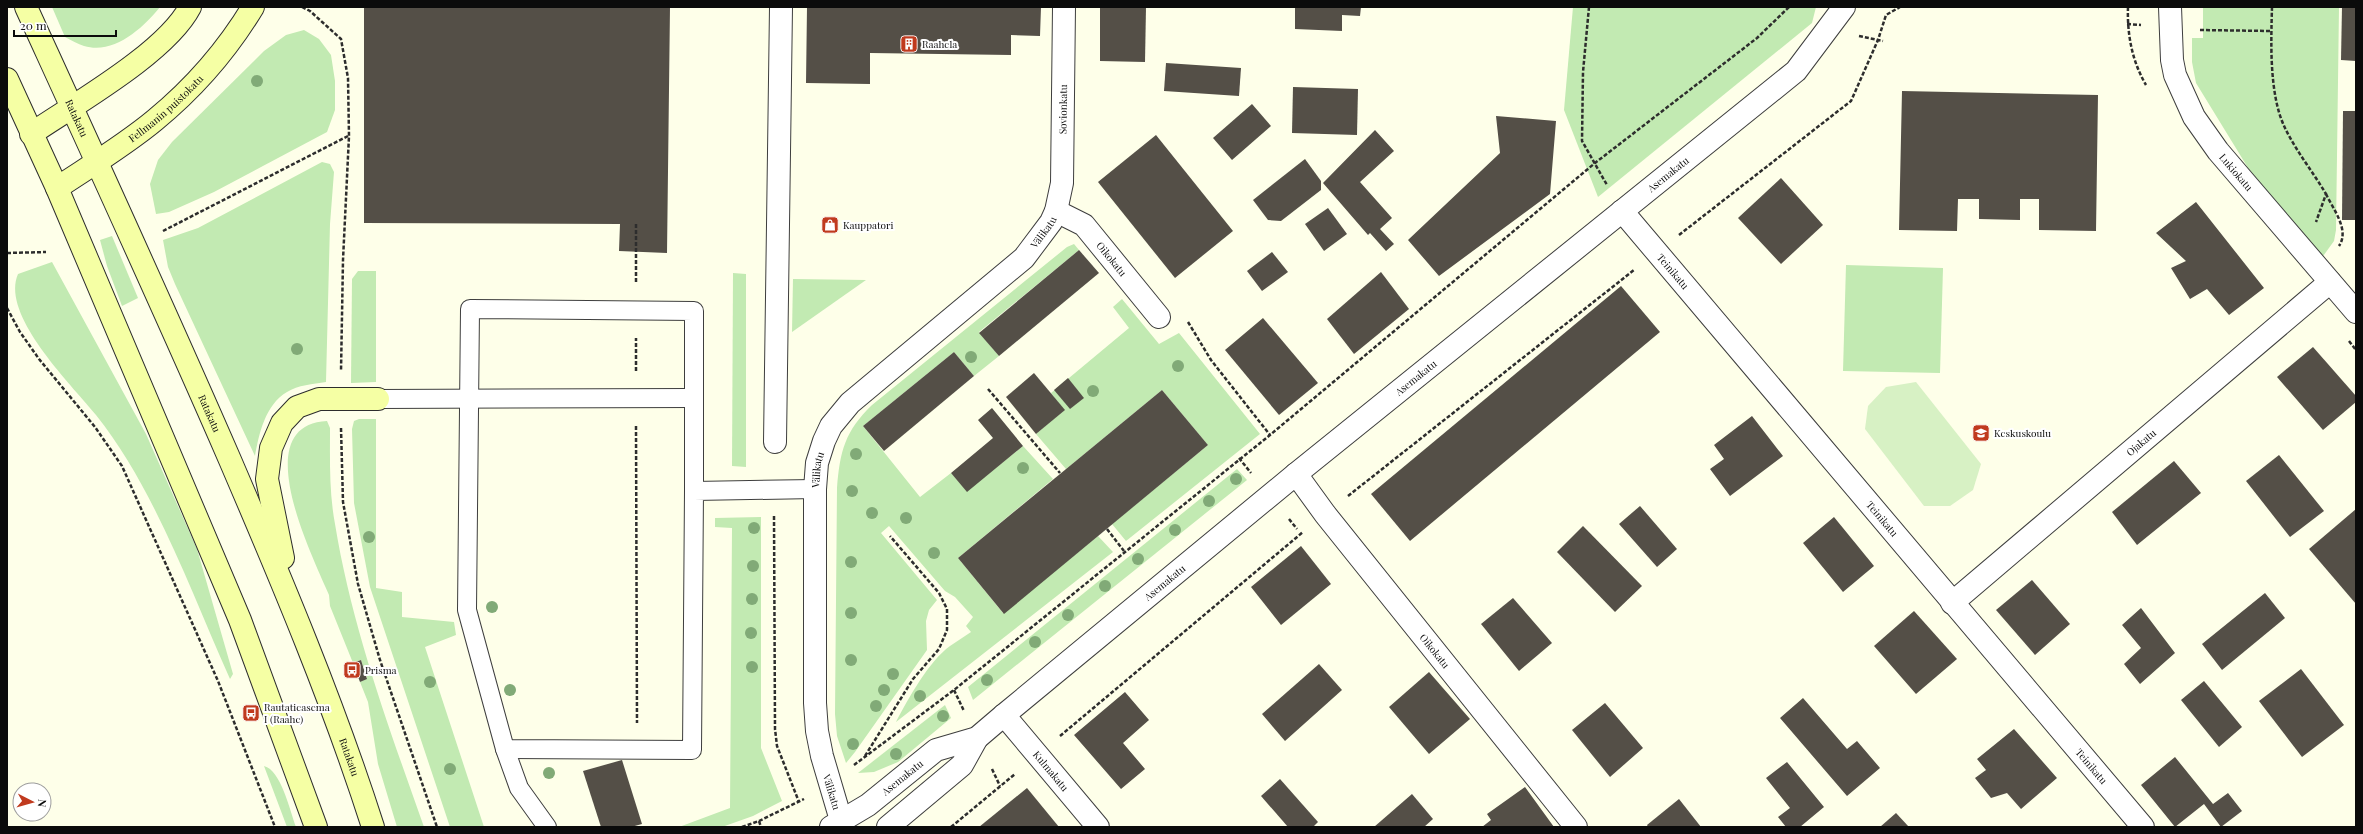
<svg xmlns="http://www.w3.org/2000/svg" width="2363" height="834" font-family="'Playfair Display',serif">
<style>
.green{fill:#c2eab2}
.pitch{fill:#d7f1c4}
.building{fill:#544f47}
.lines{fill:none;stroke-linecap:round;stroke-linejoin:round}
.lane-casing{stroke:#3e3e3e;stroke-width:20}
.street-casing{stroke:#3e3e3e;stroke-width:24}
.secondary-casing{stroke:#2d2d2d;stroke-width:24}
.path{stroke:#2d2d2d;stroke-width:2.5;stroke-dasharray:4 2;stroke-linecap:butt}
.lane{stroke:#fff;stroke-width:18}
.street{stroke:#fff;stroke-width:22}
.secondary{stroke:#f5ffa4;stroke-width:22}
.tree{fill:#81aa77}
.labels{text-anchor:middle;stroke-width:4;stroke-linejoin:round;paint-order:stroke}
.poi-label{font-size:10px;fill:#0b0b0b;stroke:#fff;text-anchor:start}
.street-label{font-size:10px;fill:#0b0b0b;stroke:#fff}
</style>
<rect width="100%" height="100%" fill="#feffe9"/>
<g class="green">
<path d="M52,7H160C143,28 114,55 84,46C78,44 71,40 65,37Z"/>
<polygon points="1573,7 1816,7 1812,23 1598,197 1564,110"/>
<polygon points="2203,7 2339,7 2336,230 2334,241 2321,259 2253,176 2196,83 2192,62 2192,38 2203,38"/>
<polygon points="304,30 319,39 331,55 335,81 335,110 327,132 214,192 169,212 156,214 150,184 158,160 172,142 264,51 286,35"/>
<path d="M322,162L330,164L334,172L330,224L326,382C313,384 298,385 287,392C265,405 259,434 255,456L175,284L168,267L163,240L198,228Z"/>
<polygon points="112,236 138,298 122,306 107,266 100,240"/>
<path d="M1074,244L1079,250L979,332L999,356L974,376L954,352L863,426L920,497L951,473L967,491L1023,446L1053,479L958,558L1003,613L1098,536L1113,552L896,722C908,699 929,661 950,646C957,641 964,637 971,632L966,626L973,617L955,597L945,591L889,526L881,533L937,600L929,610L926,621L927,650L855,752L846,763L837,736L835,714L837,488C840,451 845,431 872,405L1067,247Z"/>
<path d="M52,262L146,434L197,549L233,674L230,679C191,592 155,489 96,415C71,384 0,315 18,274Z"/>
<polygon points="1846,265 1943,268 1940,373 1843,371"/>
<polygon points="358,271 376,271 376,382 351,383 352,279"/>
<polygon points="733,273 746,274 746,467 732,466"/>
<polygon points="793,279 866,280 792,332"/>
<polygon points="1122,299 1159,344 1179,333 1260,434 1126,541 1112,524 1208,445 1162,390 1066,469 1036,434 1064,410 1051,393 1129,328 1113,307"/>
<polygon points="359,419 376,419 376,588 402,592 402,617 454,622 456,635 425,647 484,827 450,827 370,587 354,503 352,429 354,421"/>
<path d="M327,421L330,428C330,460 329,492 335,524C352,628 389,728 424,827H397L378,764L368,702L360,682L367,678L361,660L353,663L330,606L329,595C313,557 246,425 327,421Z"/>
<polygon points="1237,469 1247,480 973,700 968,687"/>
<polygon points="761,517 761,748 782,801 753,816 722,827 679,827 730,808 732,528 715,527 715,518"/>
<polygon points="945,705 951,718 898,762 874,772 858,773"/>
<path d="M264,766C281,770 290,811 296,827H287Z"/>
</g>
<polygon class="pitch" points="1916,382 1981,464 1973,490 1950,506 1924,506 1865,429 1868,406 1886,387"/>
<g class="building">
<polygon points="364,7 670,7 667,253 619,251 620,224 364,223"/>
<polygon points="807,7 1041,7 1040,36 1011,35 1011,55 870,53 870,84 806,83"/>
<polygon points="1100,7 1146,7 1145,62 1100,61"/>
<polygon points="1295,7 1361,7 1360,16 1342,15 1342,31 1295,29"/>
<polygon points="2342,7 2356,7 2356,61 2341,60"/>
<polygon points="1166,63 1241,68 1239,96 1164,91"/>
<polygon points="1293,87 1358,89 1357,135 1292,133"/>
<polygon points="1902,91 2098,95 2096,231 2039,230 2039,199 2020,199 2020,220 1979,219 1979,199 1958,199 1957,231 1899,230"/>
<polygon points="1252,104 1271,126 1232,160 1213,138"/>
<polygon points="2343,111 2356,111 2356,220 2342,220"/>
<polygon points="1496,116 1556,121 1550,194 1439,276 1408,240 1500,153"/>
<polygon points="1375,130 1394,151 1360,182 1392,218 1380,229 1394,244 1386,251 1370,233 1368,235 1323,183"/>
<polygon points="1156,135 1233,231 1175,278 1098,182"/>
<polygon points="1305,159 1321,181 1321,190 1281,221 1268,220 1253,200"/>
<polygon points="1781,178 1823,225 1781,264 1738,218"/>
<polygon points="2196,202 2264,288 2229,315 2207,289 2190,299 2171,268 2186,261 2156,233"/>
<polygon points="1328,208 1347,234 1324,251 1305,224"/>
<polygon points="1079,250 1099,273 999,356 979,333"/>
<polygon points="1272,252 1288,272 1262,291 1247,271"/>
<polygon points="1381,272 1409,309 1354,354 1327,319"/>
<polygon points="1621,286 1660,332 1410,541 1371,494"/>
<polygon points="1263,318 1318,383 1279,415 1225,350"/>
<polygon points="2313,347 2356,396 2356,402 2323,430 2277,377"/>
<polygon points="954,352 974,376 884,451 863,426"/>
<polygon points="1034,373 1065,410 1036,434 1006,397"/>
<polygon points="1068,378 1084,398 1070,409 1054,390"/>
<polygon points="1162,390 1208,445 1004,614 958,558"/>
<polygon points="992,408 1023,446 967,492 951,473 993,438 978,420"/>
<polygon points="1752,416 1783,456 1730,496 1710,469 1724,459 1714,445"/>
<polygon points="2279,455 2324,511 2290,537 2246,481"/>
<polygon points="2174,461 2201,493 2137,545 2112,512"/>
<polygon points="1640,506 1677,549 1657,567 1619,524"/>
<polygon points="2356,509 2356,604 2309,549"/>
<polygon points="1834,517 1874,566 1843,592 1803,543"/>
<polygon points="1583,526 1642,586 1615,612 1557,552"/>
<polygon points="1301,546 1331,584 1281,625 1251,587"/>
<polygon points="2032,580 2070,624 2035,655 1996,610"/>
<polygon points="2265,593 2285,618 2222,670 2202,644"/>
<polygon points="1513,598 1552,643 1519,671 1481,624"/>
<polygon points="2141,608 2175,653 2140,684 2124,664 2141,648 2122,625"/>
<polygon points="1914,611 1957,659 1916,694 1874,646"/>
<polygon points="361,660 367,679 360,682 353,663"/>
<polygon points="1319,664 1342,690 1285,741 1262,714"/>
<polygon points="2301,669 2344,725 2302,757 2259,701"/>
<polygon points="1429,672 1470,719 1429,754 1389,707"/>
<polygon points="2204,681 2242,727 2219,747 2181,700"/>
<polygon points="1125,692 1149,720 1123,743 1145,769 1121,789 1074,735"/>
<polygon points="1803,698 1847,749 1857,741 1880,768 1847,796 1780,718"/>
<polygon points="1605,703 1643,748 1610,777 1572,730"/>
<polygon points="2014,729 2057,778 2021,809 2007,793 1991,798 1975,778 1986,770 1977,759"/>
<polygon points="2175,757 2213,804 2228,793 2242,811 2221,827 2204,804 2175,827 2141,785"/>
<polygon points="622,760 642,824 631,827 601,827 583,771"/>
<polygon points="1787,762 1824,807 1800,827 1786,827 1778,817 1790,808 1766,778"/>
<polygon points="1280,779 1318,822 1313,827 1288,827 1261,796"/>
<polygon points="1525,787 1554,827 1482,827 1491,820 1487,814"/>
<polygon points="1027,788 1059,827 979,827"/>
<polygon points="1412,794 1433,819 1424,827 1374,827"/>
<polygon points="1679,799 1701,827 1648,827 1647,825"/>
<polygon points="1896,813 1909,827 1880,827"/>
</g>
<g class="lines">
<defs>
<g id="lane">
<polyline points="378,399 693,398"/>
<polyline points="694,491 692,750 505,749 467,610 470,309 694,311 694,491 815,489"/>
<polyline points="505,749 519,788 547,827"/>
</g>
<g id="street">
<path id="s1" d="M2170,7L2172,60L2175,75L2194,117L2218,151L2356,312"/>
<path id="s2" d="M1056,211L1084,225L1159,317"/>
<path id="s3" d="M1622,211L2143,827"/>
<polyline points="775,442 781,7"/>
<path id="s4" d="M1296,474L1325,514L1576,827"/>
<path id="s5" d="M1952,603L2330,282"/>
<path id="s6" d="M1004,715L1098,827"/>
<path id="s7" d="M831,827L868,805L936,750L977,738L1004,715L1296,474L1796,71L1844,7"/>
<path id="s8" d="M843,827L822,756L817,731L815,703V489L817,463L824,441L831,426L850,403L1024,258L1051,222L1056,211L1062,183L1064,7"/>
<polyline points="888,827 962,765 977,738"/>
</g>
<g id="secondary">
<path id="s9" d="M26,7C95,158 164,308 230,460C282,581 333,702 373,827"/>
<polyline points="7,79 57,188 240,620 316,827"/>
<path d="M31,134C75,104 166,53 190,7"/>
<path id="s10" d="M57,188C90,166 125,145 155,120C194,88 227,50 253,7"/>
<polyline points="283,558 267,479 271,448 282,423 297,407 319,399 378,399"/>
</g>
</defs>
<use href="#lane" class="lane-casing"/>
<use href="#street" class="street-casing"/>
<use href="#secondary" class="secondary-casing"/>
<g class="path">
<polyline points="302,7 310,11 341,39 348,78 349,136 343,260 341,371"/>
<polyline points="1589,7 1583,72 1582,141 1607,185"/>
<path d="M2128,7C2127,34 2132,61 2146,85"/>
<path d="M2272,7C2271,43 2269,95 2285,128C2296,151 2313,172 2326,194L2316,222"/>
<polyline points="2127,24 2141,25"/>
<polyline points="2200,30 2271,31"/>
<polyline points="1859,36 1883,41"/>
<path d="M2326,194C2333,209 2350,230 2339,246"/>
<polyline points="636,224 636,283"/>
<polyline points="163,231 348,136"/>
<polyline points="1679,235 1851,101 1878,40 1886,15 1900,7"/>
<polyline points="7,253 46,252"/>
<polyline points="7,308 20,332 39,359 95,427 122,466 218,681 275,827"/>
<polyline points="1188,322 1211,360 1270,435"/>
<polyline points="2349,341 2356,350"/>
<polyline points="636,371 636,338"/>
<polyline points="988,389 1060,473"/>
<polyline points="636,426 637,723"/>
<polyline points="341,428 343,502 358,584 380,660 437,827"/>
<polyline points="1239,458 1251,473"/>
<polyline points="1348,496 1634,270"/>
<polyline points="774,516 775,729 777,746 799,802"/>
<polyline points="1289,519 1297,529"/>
<polyline points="1107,529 1124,551"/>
<polyline points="954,690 964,711"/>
<polyline points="1060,736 1303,532"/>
<polyline points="865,756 913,679 939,649 947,630 947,609 939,593 890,536"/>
<polyline points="854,765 954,690 1270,435 1595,163 1757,38 1789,7"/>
<polyline points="992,769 1000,786"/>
<polyline points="759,821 761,827"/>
<polyline points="742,827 759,821 804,799"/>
<polyline points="951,827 1015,774"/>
</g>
<use href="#lane" class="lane"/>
<use href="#street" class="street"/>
<use href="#secondary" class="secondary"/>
</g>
<g class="tree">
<circle cx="257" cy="81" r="6"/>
<circle cx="297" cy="349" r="6"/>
<circle cx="971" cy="357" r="6"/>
<circle cx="1178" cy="366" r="6"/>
<circle cx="1093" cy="391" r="6"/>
<circle cx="856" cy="454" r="6"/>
<circle cx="1023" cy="468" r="6"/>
<circle cx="1236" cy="479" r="6"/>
<circle cx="852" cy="491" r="6"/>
<circle cx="1209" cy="501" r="6"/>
<circle cx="872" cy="513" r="6"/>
<circle cx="906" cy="518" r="6"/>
<circle cx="754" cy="528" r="6"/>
<circle cx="1175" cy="530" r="6"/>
<circle cx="369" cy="537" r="6"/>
<circle cx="934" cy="553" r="6"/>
<circle cx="1138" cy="559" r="6"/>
<circle cx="851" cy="562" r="6"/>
<circle cx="753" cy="566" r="6"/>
<circle cx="1105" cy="586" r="6"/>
<circle cx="752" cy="599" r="6"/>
<circle cx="492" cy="607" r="6"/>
<circle cx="851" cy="613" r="6"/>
<circle cx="1068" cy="615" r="6"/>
<circle cx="751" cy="633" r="6"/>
<circle cx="1035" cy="642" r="6"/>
<circle cx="851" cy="660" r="6"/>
<circle cx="752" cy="667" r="6"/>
<circle cx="893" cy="674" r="6"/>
<circle cx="987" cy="680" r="6"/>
<circle cx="430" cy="682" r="6"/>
<circle cx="510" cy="690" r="6"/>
<circle cx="884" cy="690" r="6"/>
<circle cx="920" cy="696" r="6"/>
<circle cx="876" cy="706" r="6"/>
<circle cx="943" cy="716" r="6"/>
<circle cx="853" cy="744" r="6"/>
<circle cx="896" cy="754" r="6"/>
<circle cx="450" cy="769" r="6"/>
<circle cx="549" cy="773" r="6"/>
</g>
<defs>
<symbol id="building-square" viewBox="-11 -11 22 22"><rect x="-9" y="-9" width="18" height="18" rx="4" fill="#c03a1e" stroke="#fff"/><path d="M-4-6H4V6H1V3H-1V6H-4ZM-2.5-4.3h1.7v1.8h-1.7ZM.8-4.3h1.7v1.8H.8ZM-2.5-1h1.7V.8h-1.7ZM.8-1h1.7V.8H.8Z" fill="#fff"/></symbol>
<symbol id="shop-square" viewBox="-11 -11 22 22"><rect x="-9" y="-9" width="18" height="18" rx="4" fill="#c03a1e" stroke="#fff"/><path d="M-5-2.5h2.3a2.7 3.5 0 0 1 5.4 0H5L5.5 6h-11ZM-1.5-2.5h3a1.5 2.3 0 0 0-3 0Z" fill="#fff"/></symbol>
<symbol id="school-square" viewBox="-11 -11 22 22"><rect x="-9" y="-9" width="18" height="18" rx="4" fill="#c03a1e" stroke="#fff"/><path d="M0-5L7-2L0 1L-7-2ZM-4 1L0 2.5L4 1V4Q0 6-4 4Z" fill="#fff"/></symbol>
<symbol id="bus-square" viewBox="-11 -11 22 22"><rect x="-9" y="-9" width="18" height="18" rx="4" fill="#c03a1e" stroke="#fff"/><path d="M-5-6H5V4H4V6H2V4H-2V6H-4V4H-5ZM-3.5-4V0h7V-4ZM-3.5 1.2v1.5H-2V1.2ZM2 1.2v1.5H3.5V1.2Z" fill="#fff"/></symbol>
</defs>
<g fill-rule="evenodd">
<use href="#building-square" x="899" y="34" width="20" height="20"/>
<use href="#shop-square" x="820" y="215" width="20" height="20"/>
<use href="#school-square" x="1971" y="423" width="20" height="20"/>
<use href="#bus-square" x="342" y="660" width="20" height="20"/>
<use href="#bus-square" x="241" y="703" width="20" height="20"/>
</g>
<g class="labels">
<g class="poi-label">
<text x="922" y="48">Raahela</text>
<text x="843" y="229">Kauppatori</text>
<text x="1994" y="437">Keskuskoulu</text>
<text x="365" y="674">Prisma</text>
<text x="264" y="711">Rautatieasema<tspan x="264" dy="12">I (Raahe)</tspan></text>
</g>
<g class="street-label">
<text dy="4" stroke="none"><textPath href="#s10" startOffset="135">Fellmanin puistokatu</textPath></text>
<text dy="4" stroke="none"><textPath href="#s8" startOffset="823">Sovionkatu</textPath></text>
<text dy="4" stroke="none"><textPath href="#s9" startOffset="122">Ratakatu</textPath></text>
<text dy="4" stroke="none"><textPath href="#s1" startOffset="184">Lukiokatu</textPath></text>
<text dy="4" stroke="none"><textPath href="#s7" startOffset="1065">Asemakatu</textPath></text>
<text dy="4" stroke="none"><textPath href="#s8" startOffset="696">Välikatu</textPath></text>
<text dy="4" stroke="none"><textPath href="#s2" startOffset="75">Oikokatu</textPath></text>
<text dy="4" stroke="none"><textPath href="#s3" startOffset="79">Teinikatu</textPath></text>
<text dy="4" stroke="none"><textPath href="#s7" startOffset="741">Asemakatu</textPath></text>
<text dy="4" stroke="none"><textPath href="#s9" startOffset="446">Ratakatu</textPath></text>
<text dy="4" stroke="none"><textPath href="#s5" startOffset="248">Ojakatu</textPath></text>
<text dy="4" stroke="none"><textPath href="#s8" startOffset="361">Välikatu</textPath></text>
<text dy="4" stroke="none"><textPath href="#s3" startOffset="403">Teinikatu</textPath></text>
<text dy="4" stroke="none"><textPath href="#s7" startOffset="417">Asemakatu</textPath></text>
<text dy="4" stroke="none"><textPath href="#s4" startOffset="225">Oikokatu</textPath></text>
<text dy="4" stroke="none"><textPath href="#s9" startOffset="817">Ratakatu</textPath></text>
<text dy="4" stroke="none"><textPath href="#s3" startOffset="727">Teinikatu</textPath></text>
<text dy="4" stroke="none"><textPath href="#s6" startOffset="73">Kulmakatu</textPath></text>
<text dy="4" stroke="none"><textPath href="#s7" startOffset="87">Asemakatu</textPath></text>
<text transform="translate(832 792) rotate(73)" y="4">Välikatu</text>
</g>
</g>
<rect width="2363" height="834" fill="none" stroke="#0b0b0b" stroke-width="16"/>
<g transform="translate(32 802) rotate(96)"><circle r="19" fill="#ffffff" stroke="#9d9d9d"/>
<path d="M0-3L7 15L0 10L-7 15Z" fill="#c03a1e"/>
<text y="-6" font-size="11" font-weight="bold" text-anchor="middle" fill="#0b0b0b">N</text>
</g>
<path d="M14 30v6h102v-6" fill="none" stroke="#0b0b0b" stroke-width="2"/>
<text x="20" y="30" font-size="12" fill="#0b0b0b" stroke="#ffffff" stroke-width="3" paint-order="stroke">20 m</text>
</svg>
